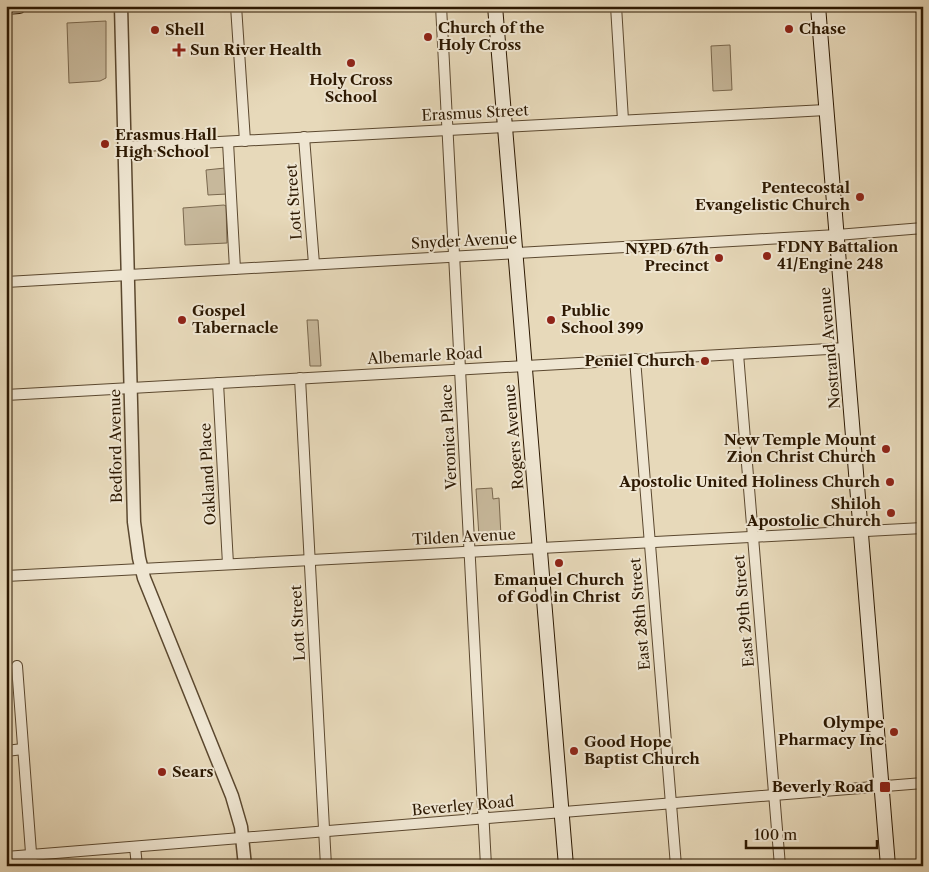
<svg xmlns="http://www.w3.org/2000/svg" width="929" height="872" font-family="'Libre Caslon Text',serif">
<style>
.green{fill:#c7b89b;stroke:#7a684e}
.lines{fill:none;stroke-linecap:round;stroke-linejoin:round}
.minor-casing{stroke:#5b482f;stroke-width:12}
.tertiary-casing{stroke:#5b482f;stroke-width:15}
.secondary-casing{stroke:#2c1801;stroke-width:16}
.minor{stroke:#efe6d2;stroke-width:10}
.tertiary{stroke:#efe6d2;stroke-width:12}
.secondary{stroke:#efe6d2;stroke-width:14}
.poi-dot{fill:#8f2418;stroke:#efe6d2;stroke-width:2}
.labels{text-anchor:middle;stroke-width:4;stroke-linejoin:round;paint-order:stroke}
.poi-label{font-size:15px;font-weight:bold;fill:#2c1801;stroke:#efe6d2;text-anchor:start}
.street-label{font-size:15px;fill:#2c1801;stroke:#efe6d2}
</style>
<rect width="100%" height="100%" fill="#e7d9ba"/>
<filter id="stains"><feTurbulence type="fractalNoise" baseFrequency=".004" numOctaves="4"/><feColorMatrix values="0 0 0 0 .2 0 0 0 0 .09 0 0 0 0 .02 0 0 0 .5 -.17"/></filter>
<radialGradient id="worn" r=".72"><stop offset=".6" stop-color="#630" stop-opacity="0"/><stop offset="1" stop-color="#630" stop-opacity=".3"/></radialGradient>
<g class="green">
<polygon points="106,21 106,78 100,81 69,83 67,23"/>
<polygon points="730,45 732,90 713,91 711,46"/>
<polygon points="225,168 227,194 208,195 206,170"/>
<polygon points="224,205 226,206 227,243 185,245 183,208"/>
<polygon points="307,320 318,320 321,366 310,366"/>
<polygon points="492,488 493,499 499,498 501,536 479,537 476,489"/>
</g>
<g class="lines">
<defs>
<g id="minor">
<polyline points="236,6 245,141"/>
<polyline points="441,6 486,866"/>
<polyline points="616,6 623,120"/>
<polyline points="304,137 314,264"/>
<polyline points="228,142 235,269"/>
<polyline points="125,147 826,110"/>
<polyline points="6,282 837,235 923,228"/>
<polyline points="738,354 780,866"/>
<polyline points="635,359 676,866"/>
<polyline points="300,378 326,866"/>
<polyline points="218,383 228,564"/>
<polyline points="6,395 846,348"/>
<polyline points="6,576 923,528"/>
<polyline points="17,666 32,866"/>
<polyline points="6,751 23,749"/>
<polyline points="135,847 137,866"/>
<polyline points="6,857 923,783"/>
</g>
<polyline id="tertiary" points="121,6 134,522 139,558 144,578 232,796 241,827 245,866"/>
<g id="secondary">
<polyline points="495,6 566,866"/>
<polyline points="818,6 888,866"/>
<polyline points="6,7 19,6"/>
</g>
</defs>
<use href="#minor" class="minor-casing"/>
<use href="#tertiary" class="tertiary-casing"/>
<use href="#secondary" class="secondary-casing"/>
<use href="#minor" class="minor"/>
<use href="#tertiary" class="tertiary"/>
<use href="#secondary" class="secondary"/>
</g>
<g class="poi-dot">
<circle cx="789" cy="29" r="5"/>
<circle cx="155" cy="30" r="5"/>
<circle cx="428" cy="37" r="5"/>
<path d="M176.5 42.5h5v5h5v5h-5v5h-5v-5h-5v-5h5z"/>
<circle cx="351" cy="63" r="5"/>
<circle cx="105" cy="144" r="5"/>
<circle cx="860" cy="197" r="5"/>
<circle cx="767" cy="256" r="5"/>
<circle cx="719" cy="258" r="5"/>
<circle cx="182" cy="320" r="5"/>
<circle cx="551" cy="320" r="5"/>
<circle cx="705" cy="361" r="5"/>
<circle cx="886" cy="449" r="5"/>
<circle cx="890" cy="482" r="5"/>
<circle cx="891" cy="513" r="5"/>
<circle cx="559" cy="563" r="5"/>
<circle cx="894" cy="732" r="5"/>
<circle cx="574" cy="751" r="5"/>
<circle cx="162" cy="772" r="5"/>
<rect x="879" y="781" width="12" height="12" rx="2.5"/>
</g>
<g class="labels">
<g class="poi-label">
<text x="438" y="33">Church of the<tspan x="438" dy="17">Holy Cross</tspan></text>
<text x="799" y="34">Chase</text>
<text x="165" y="35">Shell</text>
<text x="190" y="55">Sun River Health</text>
<text x="351" y="85" text-anchor="middle">Holy Cross<tspan x="351" dy="17">School</tspan></text>
<text x="115" y="140">Erasmus Hall<tspan x="115" dy="17">High School</tspan></text>
<text x="850" y="193" text-anchor="end">Pentecostal<tspan x="850" dy="17">Evangelistic Church</tspan></text>
<text x="777" y="252">FDNY Battalion<tspan x="777" dy="17">41/Engine 248</tspan></text>
<text x="709" y="254" text-anchor="end">NYPD 67th<tspan x="709" dy="17">Precinct</tspan></text>
<text x="192" y="316">Gospel<tspan x="192" dy="17">Tabernacle</tspan></text>
<text x="561" y="316">Public<tspan x="561" dy="17">School 399</tspan></text>
<text x="695" y="366" text-anchor="end">Peniel Church</text>
<text x="876" y="445" text-anchor="end">New Temple Mount<tspan x="876" dy="17">Zion Christ Church</tspan></text>
<text x="880" y="487" text-anchor="end">Apostolic United Holiness Church</text>
<text x="881" y="509" text-anchor="end">Shiloh<tspan x="881" dy="17">Apostolic Church</tspan></text>
<text x="559" y="585" text-anchor="middle">Emanuel Church<tspan x="559" dy="17">of God in Christ</tspan></text>
<text x="884" y="728" text-anchor="end">Olympe<tspan x="884" dy="17">Pharmacy Inc</tspan></text>
<text x="584" y="747">Good Hope<tspan x="584" dy="17">Baptist Church</tspan></text>
<text x="172" y="777">Sears</text>
<text x="874" y="792" text-anchor="end">Beverly Road</text>
</g>
<g class="street-label">
<text transform="translate(475 113) rotate(-3)" y="5">Erasmus Street</text>
<text transform="translate(294 202) rotate(-94)" y="5">Lott Street</text>
<text transform="translate(464 241) rotate(-3)" y="5">Snyder Avenue</text>
<text transform="translate(830 348) rotate(-95)" y="5">Nostrand Avenue</text>
<text transform="translate(425 356) rotate(-3)" y="5">Albemarle Road</text>
<text transform="translate(449 437) rotate(-93)" y="5">Veronica Place</text>
<text transform="translate(514 437) rotate(-95)" y="5">Rogers Avenue</text>
<text transform="translate(116 446) rotate(-91)" y="5">Bedford Avenue</text>
<text transform="translate(208 474) rotate(-93)" y="5">Oakland Place</text>
<text transform="translate(464 537) rotate(-3)" y="5">Tilden Avenue</text>
<text transform="translate(744 611) rotate(-95)" y="5">East 29th Street</text>
<text transform="translate(640 614) rotate(-95)" y="5">East 28th Street</text>
<text transform="translate(298 623) rotate(-93)" y="5">Lott Street</text>
<text transform="translate(463 806) rotate(-5)" y="5">Beverley Road</text>
</g>
</g>
<rect width="929" height="872" fill="none" stroke="#e7d9ba" stroke-width="25"/>
<rect x="8" y="8" width="914" height="857" fill="none" stroke="#2c1801" stroke-width="2.5"/>
<rect x="12" y="12" width="904" height="847" fill="none" stroke="#2c1801"/>
<path d="M746 840v8h131v-8" fill="none" stroke="#2c1801" stroke-width="2.5"/>
<text x="754" y="840" font-size="15" fill="#2c1801" stroke="#efe6d2" stroke-width="4" paint-order="stroke">100 m</text>
<rect width="100%" height="100%" filter="url(#stains)"/>
<rect width="100%" height="100%" fill="url(#worn)"/>
</svg>
